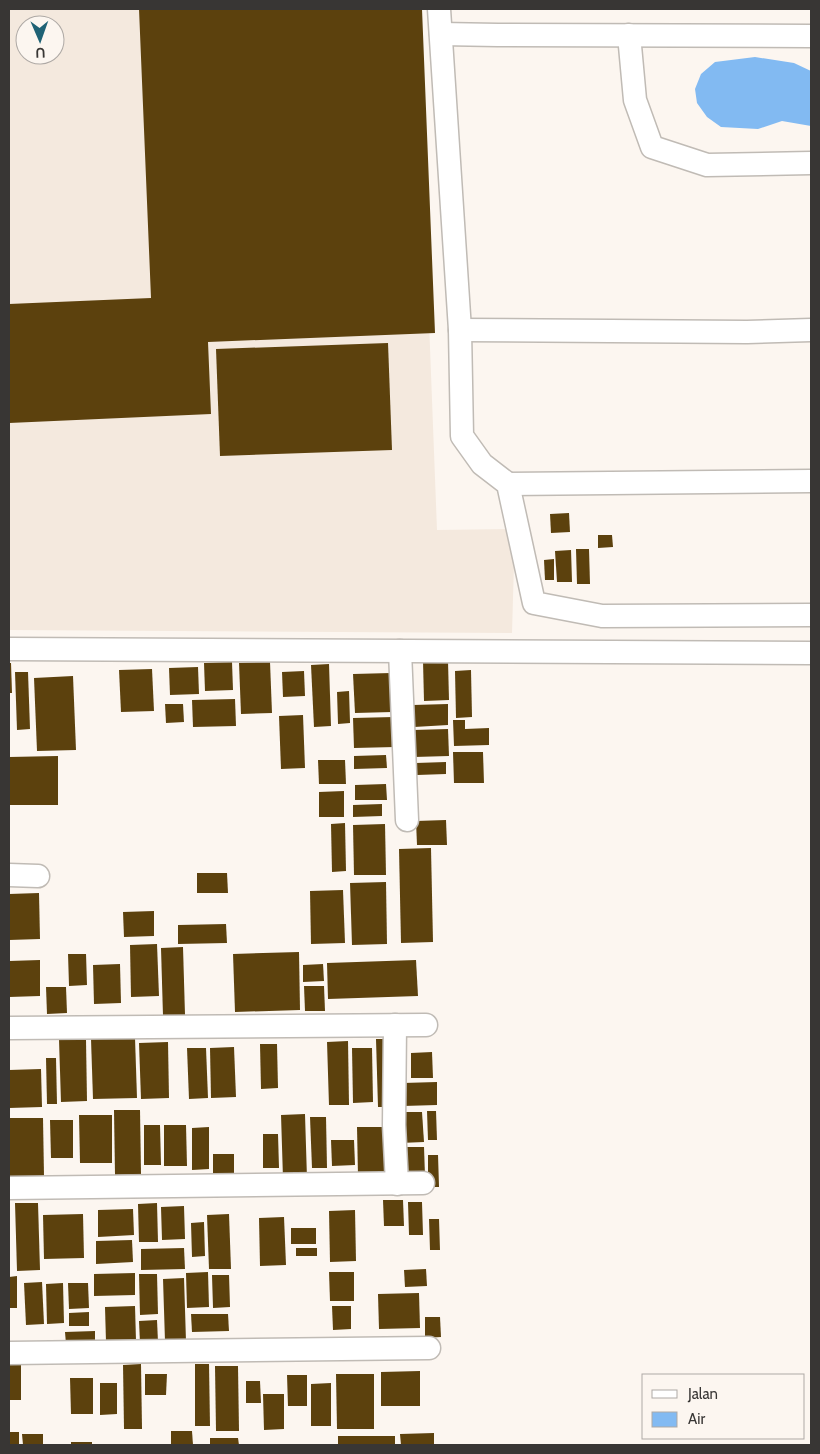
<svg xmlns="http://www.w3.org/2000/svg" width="820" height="1454" font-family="Cabin,sans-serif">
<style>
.built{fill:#f4e9de;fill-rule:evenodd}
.water{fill:#82baf2}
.building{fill:#5c410d}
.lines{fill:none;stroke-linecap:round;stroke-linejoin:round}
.street-casing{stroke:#c0bbb5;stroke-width:25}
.street{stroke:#fff;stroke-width:22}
</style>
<rect width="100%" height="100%" fill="#fcf6f0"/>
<path class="built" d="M9,9H417L437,530L515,529L512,633L9,630ZM25,25H55V55H25Z"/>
<polygon class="water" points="755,57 794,63 811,71 811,126 782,121 758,129 721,127 707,117 697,103 695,89 701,74 715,62"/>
<g class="building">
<polygon points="139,9 422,9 435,333 208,342 211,414 9,423 9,304 151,298"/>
<polygon points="388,343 392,450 220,456 216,349"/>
<polygon points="569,513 570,532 551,533 550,514"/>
<polygon points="598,535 612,535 613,547 598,548"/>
<polygon points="576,549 589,549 590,584 577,584"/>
<polygon points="571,550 572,582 557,582 555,551"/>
<polygon points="554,559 554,580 545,580 544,560"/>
<polygon points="423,661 448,661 449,700 424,701"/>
<polygon points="232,662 233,690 205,691 204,663"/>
<polygon points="270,662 272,713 241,714 239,663"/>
<polygon points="9,663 11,663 12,693 9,693"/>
<polygon points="329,664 331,726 314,727 311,665"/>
<polygon points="198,667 199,694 170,695 169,668"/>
<polygon points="152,669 154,711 121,712 119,670"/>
<polygon points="471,670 472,717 456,718 455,671"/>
<polygon points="304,671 305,696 283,697 282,672"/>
<polygon points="15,672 28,672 30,729 17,730"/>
<polygon points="391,673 392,712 355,713 353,674"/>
<polygon points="73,676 76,750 37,751 34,678"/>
<polygon points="349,691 350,723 338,724 337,692"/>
<polygon points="235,699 236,726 193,727 192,700"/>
<polygon points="165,704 183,704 184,722 166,723"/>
<polygon points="448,704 448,725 414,727 413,705"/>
<polygon points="303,715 305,768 281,769 279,716"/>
<polygon points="394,717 395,747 354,748 353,718"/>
<polygon points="453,720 465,720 465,729 489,728 489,745 454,746"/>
<polygon points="448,729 449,756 414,757 413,730"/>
<polygon points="453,752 483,752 484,783 454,783"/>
<polygon points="386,755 387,768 354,769 354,756"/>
<polygon points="58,756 58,805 9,805 9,757"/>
<polygon points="318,760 345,760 346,784 319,784"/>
<polygon points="446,762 446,774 417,775 416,763"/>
<polygon points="386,784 387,800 355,800 355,785"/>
<polygon points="344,791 344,817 319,817 319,792"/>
<polygon points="382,804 382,816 353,817 353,805"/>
<polygon points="446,820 447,845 417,845 416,821"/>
<polygon points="345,823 346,871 332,872 331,824"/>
<polygon points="385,824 386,875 354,875 353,825"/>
<polygon points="431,848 433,942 401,943 399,849"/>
<polygon points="197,873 227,873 228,893 197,893"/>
<polygon points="386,882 387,944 352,945 350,883"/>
<polygon points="343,890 345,943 311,944 310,891"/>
<polygon points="39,893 40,939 9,940 9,894"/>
<polygon points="154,911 154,936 124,937 123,912"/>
<polygon points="226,924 227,943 178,944 178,925"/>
<polygon points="157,944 159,996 131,997 130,945"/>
<polygon points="183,947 185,1015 163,1016 161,948"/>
<polygon points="299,952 300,1010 235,1012 233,954"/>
<polygon points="68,954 86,954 87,985 69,986"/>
<polygon points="40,960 40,996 9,997 9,961"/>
<polygon points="416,960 418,996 328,999 327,963"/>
<polygon points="120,964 121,1003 94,1004 93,965"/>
<polygon points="323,964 324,981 303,982 303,965"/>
<polygon points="304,986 324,986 325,1011 305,1011"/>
<polygon points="46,987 66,987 67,1013 47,1014"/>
<polygon points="135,1038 137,1098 93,1099 91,1039"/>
<polygon points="376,1039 391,1039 393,1107 378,1107"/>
<polygon points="59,1040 86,1040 87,1101 61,1102"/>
<polygon points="348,1041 349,1105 329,1105 327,1042"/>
<polygon points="168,1042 169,1098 141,1099 139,1043"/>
<polygon points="260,1044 277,1044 278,1088 261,1089"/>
<polygon points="234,1047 236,1097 211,1098 210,1048"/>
<polygon points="187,1048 206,1048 208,1098 189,1099"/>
<polygon points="352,1048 372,1048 373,1102 353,1103"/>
<polygon points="432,1052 433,1078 411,1078 411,1053"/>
<polygon points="46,1058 56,1058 57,1104 47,1104"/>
<polygon points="41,1069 42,1107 9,1108 9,1070"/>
<polygon points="437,1082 437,1105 403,1106 403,1083"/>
<polygon points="114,1110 140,1110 141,1174 115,1175"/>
<polygon points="427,1111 436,1111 437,1140 428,1140"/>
<polygon points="400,1112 422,1112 424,1142 400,1143"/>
<polygon points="305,1114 307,1179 283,1179 281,1115"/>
<polygon points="79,1115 112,1115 112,1163 80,1163"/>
<polygon points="310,1117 326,1117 327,1168 312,1168"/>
<polygon points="9,1118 43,1118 44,1176 10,1177"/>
<polygon points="50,1120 73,1120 73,1158 51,1158"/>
<polygon points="144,1125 160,1125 161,1165 144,1165"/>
<polygon points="164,1125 186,1125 187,1166 164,1166"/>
<polygon points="209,1127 209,1169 192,1170 192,1128"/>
<polygon points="357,1127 390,1127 391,1175 358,1176"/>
<polygon points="263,1134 278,1134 279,1168 263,1168"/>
<polygon points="331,1140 354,1140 355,1165 332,1166"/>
<polygon points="401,1147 424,1147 425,1176 402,1176"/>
<rect x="213" y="1154" width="21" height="22"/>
<polygon points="428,1155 438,1155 439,1187 428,1187"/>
<polygon points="383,1200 403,1200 404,1226 384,1226"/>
<polygon points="408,1202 422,1202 423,1235 409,1235"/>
<polygon points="15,1203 38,1203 40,1270 17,1271"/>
<polygon points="157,1203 158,1242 139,1242 138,1204"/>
<polygon points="184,1206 185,1239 162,1240 161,1207"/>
<polygon points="133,1209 134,1235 98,1237 98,1210"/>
<polygon points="355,1210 356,1261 330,1262 329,1211"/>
<polygon points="83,1214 84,1258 44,1259 43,1215"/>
<polygon points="229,1214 231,1269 209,1269 207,1215"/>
<polygon points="284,1217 286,1265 260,1266 259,1218"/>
<polygon points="429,1219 439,1219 440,1250 430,1250"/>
<polygon points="204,1222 205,1256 192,1257 191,1223"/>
<rect x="291" y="1228" width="25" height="16"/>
<polygon points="132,1240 133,1262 96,1264 96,1241"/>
<polygon points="184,1248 185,1269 141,1270 141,1249"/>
<rect x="296" y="1248" width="21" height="8"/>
<polygon points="426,1269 427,1286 405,1287 404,1270"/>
<polygon points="208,1272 209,1307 187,1308 186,1273"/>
<polygon points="329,1272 354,1272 354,1301 330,1301"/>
<polygon points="135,1273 135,1295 94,1296 94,1274"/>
<polygon points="139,1274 157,1274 158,1314 140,1315"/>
<polygon points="212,1275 229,1275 230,1307 213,1308"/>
<polygon points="17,1276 17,1308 9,1308 9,1277"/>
<polygon points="184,1278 186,1341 165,1341 163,1279"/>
<polygon points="42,1282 44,1324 26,1325 24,1283"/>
<polygon points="63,1283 64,1323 47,1324 46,1284"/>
<polygon points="68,1283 88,1283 89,1308 69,1309"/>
<polygon points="419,1293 420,1328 379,1329 378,1294"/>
<polygon points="135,1306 136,1341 106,1342 105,1307"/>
<polygon points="332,1306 351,1306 351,1329 333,1330"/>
<polygon points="89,1312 89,1326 69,1326 69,1313"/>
<polygon points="191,1314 228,1314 229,1331 192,1332"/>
<polygon points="425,1317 440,1317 441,1337 425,1338"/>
<polygon points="157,1320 158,1342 140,1343 139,1321"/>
<polygon points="95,1331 95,1343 66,1344 65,1332"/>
<polygon points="141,1364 142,1429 124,1429 123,1365"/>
<polygon points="195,1364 209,1364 210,1426 195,1426"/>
<rect x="9" y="1365" width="12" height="35"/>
<polygon points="215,1366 238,1366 239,1431 216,1431"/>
<polygon points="420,1371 420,1406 381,1406 381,1372"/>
<polygon points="145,1374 167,1374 166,1395 145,1395"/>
<polygon points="336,1374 374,1374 374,1429 337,1429"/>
<polygon points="287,1375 307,1375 307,1406 288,1406"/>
<polygon points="70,1378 93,1378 93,1414 71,1414"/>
<polygon points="246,1381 260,1381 261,1403 246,1403"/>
<polygon points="100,1383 117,1383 117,1414 100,1415"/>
<polygon points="331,1383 331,1426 311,1426 311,1384"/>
<polygon points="263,1394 284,1394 284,1429 264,1430"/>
<polygon points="171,1431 192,1431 193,1445 171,1445"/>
<rect x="9" y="1432" width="10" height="13"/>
<polygon points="434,1433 434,1445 401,1445 400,1434"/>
<polygon points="22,1434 43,1434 43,1445 23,1445"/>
<rect x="338" y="1436" width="57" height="9"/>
<polygon points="210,1438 238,1438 239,1445 210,1445"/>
<rect x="71" y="1442" width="21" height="3"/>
</g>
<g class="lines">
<defs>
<g id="street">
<polyline points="439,9 460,330 462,436 482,464 508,484 534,603 602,616 811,615"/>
<polyline points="441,34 498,35 811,36"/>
<polyline points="629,35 635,100 652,147 707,165 811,163"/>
<polyline points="460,330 747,332 811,330"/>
<polyline points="508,484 811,481"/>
<polyline points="9,649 811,653"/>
<polyline points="400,651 407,820"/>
<polyline points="9,875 38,876"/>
<polyline points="395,1025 394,1125 397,1184"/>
<polyline points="9,1028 426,1025"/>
<polyline points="9,1188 423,1183"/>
<polyline points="9,1353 429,1348"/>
</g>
</defs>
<use href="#street" class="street-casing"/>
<use href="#street" class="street"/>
</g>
<rect width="820" height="1454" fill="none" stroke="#383634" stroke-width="20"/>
<rect x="642" y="1374" width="162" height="65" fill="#fcf6f0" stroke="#aea9a5"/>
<rect x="652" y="1390" width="25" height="8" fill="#ffffff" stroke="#aea9a5"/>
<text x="688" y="1399" font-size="15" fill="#383634">Jalan</text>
<rect x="652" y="1412" width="25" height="15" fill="#82baf2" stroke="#aea9a5"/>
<text x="688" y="1424" font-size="15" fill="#383634">Air</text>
<g transform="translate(40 40) rotate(178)"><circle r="24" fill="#fcf6f0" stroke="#aea9a5"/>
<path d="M0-4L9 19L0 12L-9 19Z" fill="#1f6275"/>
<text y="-8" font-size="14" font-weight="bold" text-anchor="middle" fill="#383634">U</text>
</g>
</svg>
